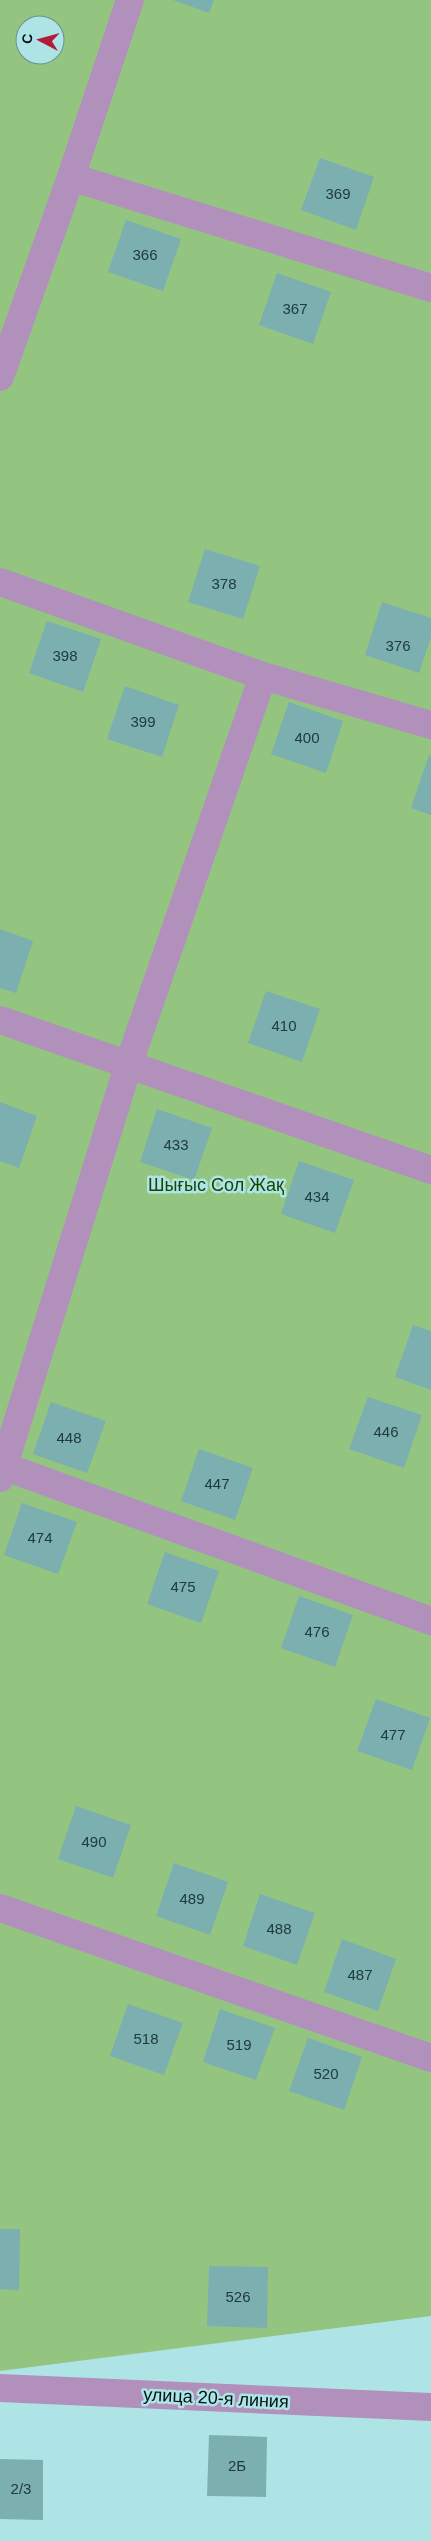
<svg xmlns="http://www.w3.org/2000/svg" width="431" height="2541" font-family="Helvetica,sans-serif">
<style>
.green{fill:#93c581;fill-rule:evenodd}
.building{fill:#7bafb0}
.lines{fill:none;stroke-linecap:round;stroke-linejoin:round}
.street{stroke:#b191bb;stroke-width:28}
.labels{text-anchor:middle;stroke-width:5;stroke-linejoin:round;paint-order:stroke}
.number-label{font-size:15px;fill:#203b3c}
.park-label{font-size:18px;fill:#174600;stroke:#aee4e5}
.street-label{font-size:18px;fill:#011415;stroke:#aee4e5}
</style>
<rect width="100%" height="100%" fill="#aee4e5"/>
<path class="green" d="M0,0H431V2316L0,2371ZM25,25H55V55H25Z"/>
<g class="building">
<polygon points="173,0 214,0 209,13"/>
<polygon points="320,158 374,177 356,230 301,210"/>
<polygon points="126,220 181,239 163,291 108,272"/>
<polygon points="277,273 331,292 313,344 259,325"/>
<polygon points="205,549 260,566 243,619 188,602"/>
<polygon points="382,602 431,618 431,637 419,673 365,655"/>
<polygon points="47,621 101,639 83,692 29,673"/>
<polygon points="125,686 179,705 162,757 107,739"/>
<polygon points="289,702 343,721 326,773 271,754"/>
<polygon points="429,755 431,756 431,815 411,808"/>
<polygon points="0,929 33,941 16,993 0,988"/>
<polygon points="266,991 320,1009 302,1062 248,1043"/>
<polygon points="0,1102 37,1116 19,1168 0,1161"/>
<polygon points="157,1109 212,1128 194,1180 140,1162"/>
<polygon points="299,1161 354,1180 335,1233 281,1214"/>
<polygon points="413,1325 431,1331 431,1390 395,1377"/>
<polygon points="368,1397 422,1415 404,1468 349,1449"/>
<polygon points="51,1402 106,1421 87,1473 33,1454"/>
<polygon points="199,1449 253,1468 235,1520 181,1501"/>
<polygon points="22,1503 77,1522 58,1574 4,1555"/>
<polygon points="165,1552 219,1571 201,1623 147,1604"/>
<polygon points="299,1596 353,1615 335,1667 281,1648"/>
<polygon points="376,1699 430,1718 412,1770 357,1751"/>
<polygon points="76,1806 131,1825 113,1878 58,1859"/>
<polygon points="174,1863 228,1882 210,1935 156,1916"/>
<polygon points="260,1894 315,1913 297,1965 243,1946"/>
<polygon points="342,1939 396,1959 378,2011 324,1992"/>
<polygon points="128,2004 183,2023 164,2075 110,2056"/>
<polygon points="220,2009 275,2028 256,2080 203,2062"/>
<polygon points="308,2038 362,2057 344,2110 289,2091"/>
<polygon points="0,2229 20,2229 19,2290 0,2289"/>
<polygon points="209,2266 268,2267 267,2328 207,2326"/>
<polygon points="209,2435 267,2437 266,2497 207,2496"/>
<polygon points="0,2459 43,2460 43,2520 0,2519"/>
</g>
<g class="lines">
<g class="street">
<polyline points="130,0 71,177 431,288"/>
<polyline points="0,377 71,177"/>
<polyline points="0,582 263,676 431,725"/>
<polyline points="0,1020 431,1170"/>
<polyline points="0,1465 431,1621"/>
<polyline points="0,1478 129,1063 263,676"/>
<polyline points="0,1908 431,2058"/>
<polyline points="0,2388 431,2407"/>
</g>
</g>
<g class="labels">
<g class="number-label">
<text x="338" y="199">369</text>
<text x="145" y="260">366</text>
<text x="295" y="314">367</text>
<text x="224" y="589">378</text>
<text x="398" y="651">376</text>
<text x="65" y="661">398</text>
<text x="143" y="727">399</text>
<text x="307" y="743">400</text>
<text x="284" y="1031">410</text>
<text x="176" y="1150">433</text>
<text x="317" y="1202">434</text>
<text x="386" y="1437">446</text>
<text x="69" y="1443">448</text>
<text x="217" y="1489">447</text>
<text x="40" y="1543">474</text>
<text x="183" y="1592">475</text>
<text x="317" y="1637">476</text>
<text x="393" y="1740">477</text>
<text x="94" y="1847">490</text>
<text x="192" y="1904">489</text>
<text x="279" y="1934">488</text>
<text x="360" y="1980">487</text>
<text x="146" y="2044">518</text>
<text x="239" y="2050">519</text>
<text x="326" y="2079">520</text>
<text x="238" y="2302">526</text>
<text x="237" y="2471">2Б</text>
<text x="21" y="2494">2/3</text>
</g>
<g class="park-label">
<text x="216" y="1191">Шығыс Сол Жақ</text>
</g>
<g class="street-label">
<text transform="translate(216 2398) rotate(3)" y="6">улица 20-я линия</text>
</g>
</g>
<g transform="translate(40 40) rotate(276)"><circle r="24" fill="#aee4e5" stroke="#699192"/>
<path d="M0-4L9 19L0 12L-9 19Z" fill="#b11d39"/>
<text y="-8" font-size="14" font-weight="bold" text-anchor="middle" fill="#011415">С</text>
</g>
</svg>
